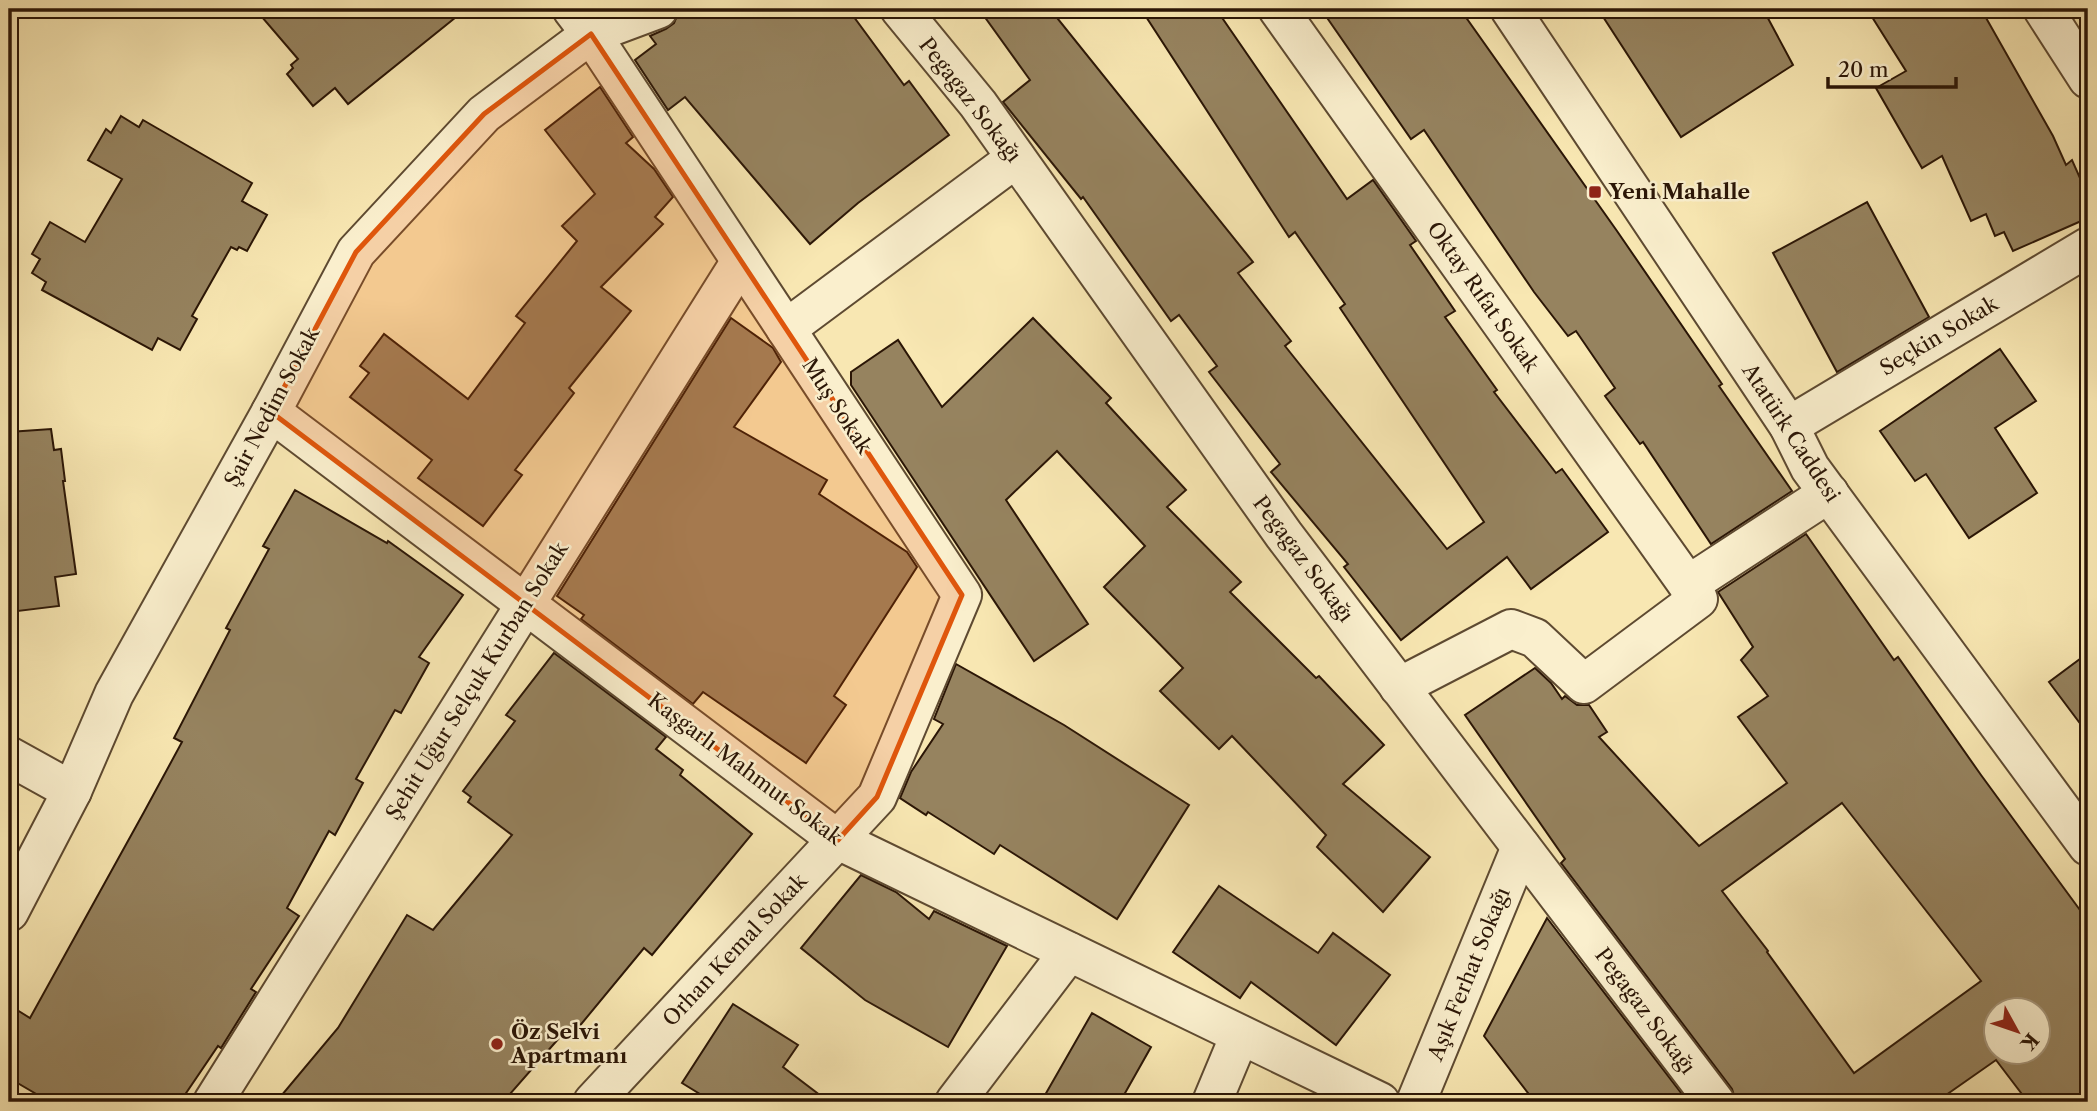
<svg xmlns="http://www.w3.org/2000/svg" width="2097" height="1111" font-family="'Libre Caslon Text',serif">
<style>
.building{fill:#96835f;stroke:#2b1606;stroke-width:2;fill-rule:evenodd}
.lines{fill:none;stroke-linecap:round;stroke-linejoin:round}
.minor-casing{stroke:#5e4a31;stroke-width:42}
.minor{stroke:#faefcd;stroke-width:38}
.marked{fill:#df560c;fill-opacity:0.2;stroke:#df560c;stroke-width:5;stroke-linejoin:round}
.poi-dot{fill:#8f2418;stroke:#faefcd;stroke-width:2.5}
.labels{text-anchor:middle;stroke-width:5;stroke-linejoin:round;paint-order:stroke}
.street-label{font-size:21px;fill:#2b1606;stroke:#faefcd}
.poi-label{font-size:21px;font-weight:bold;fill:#2b1606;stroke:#faefcd;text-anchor:start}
</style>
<rect width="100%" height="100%" fill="#f8e7b2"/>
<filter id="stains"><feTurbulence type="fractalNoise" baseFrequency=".00286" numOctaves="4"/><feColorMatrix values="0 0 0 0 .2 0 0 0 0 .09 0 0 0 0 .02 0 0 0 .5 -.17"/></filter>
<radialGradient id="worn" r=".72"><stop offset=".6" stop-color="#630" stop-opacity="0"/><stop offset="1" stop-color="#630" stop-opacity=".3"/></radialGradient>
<g class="building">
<polygon points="255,9 466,9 348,104 335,88 313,106 287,74 293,68 291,65 298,59"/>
<polygon points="682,9 848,9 904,85 909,81 949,135 858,203 810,244 685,97 668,110 635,60 656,44 650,36 666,29 674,23 679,11"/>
<polygon points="979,9 1050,9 1253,262 1238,273 1291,341 1285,346 1447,549 1484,522 1340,308 1345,304 1295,232 1289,237 1141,9 1216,9 1347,199 1373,180 1416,241 1410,245 1455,311 1445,317 1497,390 1494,392 1556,473 1562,469 1608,532 1531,589 1507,557 1401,640 1344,567 1348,564 1271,472 1280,464 1209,372 1217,366 1179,315 1171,321 1083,197 1081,199 1003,102 1030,80"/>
<polygon points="1321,9 1460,9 1617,231 1722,384 1719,386 1792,491 1711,544 1643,442 1640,444 1605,396 1615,388 1576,331 1568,336 1534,292 1424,130 1411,139"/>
<polygon points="1598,9 1763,9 1793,65 1681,137"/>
<polygon points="1867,9 1981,9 2053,136 2066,165 2072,160 2088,196 2088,218 2013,251 2004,232 1995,236 1986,214 1971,221 1942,156 1922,168 1876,88 1906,71"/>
<polygon points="600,87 633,137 626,143 654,169 673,197 655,217 663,224 601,287 631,311 569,388 574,393 515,470 522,475 483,526 418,478 432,460 350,397 369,373 360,366 384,334 468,399 525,323 516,316 577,241 562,226 595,194 545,130"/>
<polygon points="121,116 139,127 143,120 252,183 242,201 267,215 247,251 239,247 237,250 231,247 192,316 197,319 180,350 158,338 152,350 42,290 46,282 32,273 40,259 32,254 50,222 85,242 122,179 88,160 106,129 111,133"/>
<polygon points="1867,202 1929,317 1837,372 1773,253"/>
<polygon points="731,318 773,348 781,362 734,427 827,480 819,494 907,552 917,567 834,696 846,705 806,763 703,692 693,704 581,619 584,615 557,596"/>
<polygon points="1033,318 1111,398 1106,403 1186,490 1167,507 1241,582 1230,592 1316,678 1319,676 1384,745 1343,784 1430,857 1383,912 1317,847 1326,835 1232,736 1219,749 1160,691 1183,668 1104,587 1145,546 1057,451 1006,500 1088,624 1034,661 851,385 851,372 898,340 942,407"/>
<polygon points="2000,349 2036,401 1995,428 2037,493 1969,538 1926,474 1915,481 1880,431"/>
<polygon points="51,429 54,450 61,449 65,481 63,481 76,574 55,577 59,606 18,611 17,602 13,603 9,575 9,432"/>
<polygon points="295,490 387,543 388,541 463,595 419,657 429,663 401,713 395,710 356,779 363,783 335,835 329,831 287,908 299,916 251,989 256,992 221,1048 218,1046 180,1102 50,1102 9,1078 9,1005 30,1018 144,812 182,742 174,738 230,630 226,628 269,549 263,546"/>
<path d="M1806,534L1894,660L1898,657L1981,775L2088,921V1102H2028L1996,1060L1936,1102H1736L1732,1089L1561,863L1565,859L1465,715L1535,668L1551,683L1562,699L1565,696L1577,705H1589L1607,732L1599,737L1699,846L1787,783L1738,717L1768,696L1741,660L1753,647L1718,592ZM1842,803L1981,981L1854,1073L1767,952L1768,951L1722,891ZM1996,1010H2038V1052H1996Z"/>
<polygon points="554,653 666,737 656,749 683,770 680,775 752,834 652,955 644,948 573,1034 567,1029 503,1102 276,1102 338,1028 407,915 433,930 512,835 468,802 471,797 463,791 515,721 506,715"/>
<polygon points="2088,653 2088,734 2049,682"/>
<polygon points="956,664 1064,725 1189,805 1117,919 1000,845 994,854 928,812 926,815 900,798 911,772 943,724 934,719"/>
<polygon points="861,875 896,892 929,919 934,911 1007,946 948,1047 865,1000 801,948"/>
<polygon points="1219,886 1318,953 1333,933 1390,975 1336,1045 1251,982 1240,998 1173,952"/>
<polygon points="1547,918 1688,1102 1535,1102 1484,1036"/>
<polygon points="733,1004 798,1045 783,1067 829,1102 713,1102 682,1083"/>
<polygon points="1092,1013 1151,1047 1120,1102 1041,1102"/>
</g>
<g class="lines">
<defs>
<g id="minor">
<polyline points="572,9 591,34 962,595 877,797 593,1102"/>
<polyline points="900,9 978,104 1284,535 1715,1102"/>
<polyline points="1278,9 1698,599 1584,684 1535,638 1511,629 1399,687"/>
<polyline points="1510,9 1789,426 1810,468 2088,846"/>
<polyline points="2043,9 2088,79"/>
<polyline points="786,329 1016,158"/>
<polyline points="271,412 838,840 1380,1102"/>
<polyline points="1789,426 2088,247"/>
<polyline points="1688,585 1829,493"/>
<polyline points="9,756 72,791"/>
<polyline points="9,912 72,791 114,694 271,412 356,252 484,114 591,34 658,9"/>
<polyline points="213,1102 741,261"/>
<polyline points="955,1102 1069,952"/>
<polyline points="1212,1102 1240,1035"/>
<polyline points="1416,1102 1521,847"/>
</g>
</defs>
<use href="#minor" class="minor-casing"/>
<use href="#minor" class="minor"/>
</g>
<path class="marked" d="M591,34L962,595L877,797L838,840L271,412L356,252L484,114Z"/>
<g class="poi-dot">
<rect x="1588" y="185" width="14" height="14" rx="3.5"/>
<circle cx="497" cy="1044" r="7"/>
</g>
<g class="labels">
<g class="street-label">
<text transform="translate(970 100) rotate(52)" y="7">Pegagaz Sokağı</text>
<text transform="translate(1483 297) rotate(55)" y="7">Oktay Rıfat Sokak</text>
<text transform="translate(1939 336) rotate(-31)" y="7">Seçkin Sokak</text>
<text transform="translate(837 406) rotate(57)" y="7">Muş Sokak</text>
<text transform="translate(272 407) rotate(-62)" y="7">Şair Nedim Sokak</text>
<text transform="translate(1791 433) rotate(57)" y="7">Atatürk Caddesi</text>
<text transform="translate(1303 559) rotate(53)" y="7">Pegagaz Sokağı</text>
<text transform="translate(477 681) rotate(-58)" y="7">Şehit Uğur Selçuk Kurban Sokak</text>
<text transform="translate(745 769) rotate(37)" y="7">Kaşgarlı Mahmut Sokak</text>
<text transform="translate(735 950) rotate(-47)" y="7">Orhan Kemal Sokak</text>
<text transform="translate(1469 974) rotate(-68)" y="7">Aşık Ferhat Sokağı</text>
<text transform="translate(1645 1011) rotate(53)" y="7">Pegagaz Sokağı</text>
</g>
<g class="poi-label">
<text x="1609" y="199">Yeni Mahalle</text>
<text x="511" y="1039">Öz Selvi<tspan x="511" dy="24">Apartmanı</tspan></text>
</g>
</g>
<rect width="2097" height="1111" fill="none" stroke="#f8e7b2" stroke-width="35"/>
<rect x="10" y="10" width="2076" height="1090" fill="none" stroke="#2b1606" stroke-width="3.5"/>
<rect x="18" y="18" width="2062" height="1076" fill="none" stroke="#2b1606" stroke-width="2"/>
<g transform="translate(2017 1031) rotate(130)"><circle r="33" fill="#faefcd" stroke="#a7987d" stroke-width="2"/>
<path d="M0-5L12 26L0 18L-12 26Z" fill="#8f2418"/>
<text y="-10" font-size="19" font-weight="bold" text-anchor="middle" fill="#2b1606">K</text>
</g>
<path d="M1828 77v10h128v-10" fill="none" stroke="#2b1606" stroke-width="3.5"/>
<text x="1838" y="77" font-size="21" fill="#2b1606" stroke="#faefcd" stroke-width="5" paint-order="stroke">20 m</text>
<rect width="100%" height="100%" filter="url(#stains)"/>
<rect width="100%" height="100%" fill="url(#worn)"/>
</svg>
